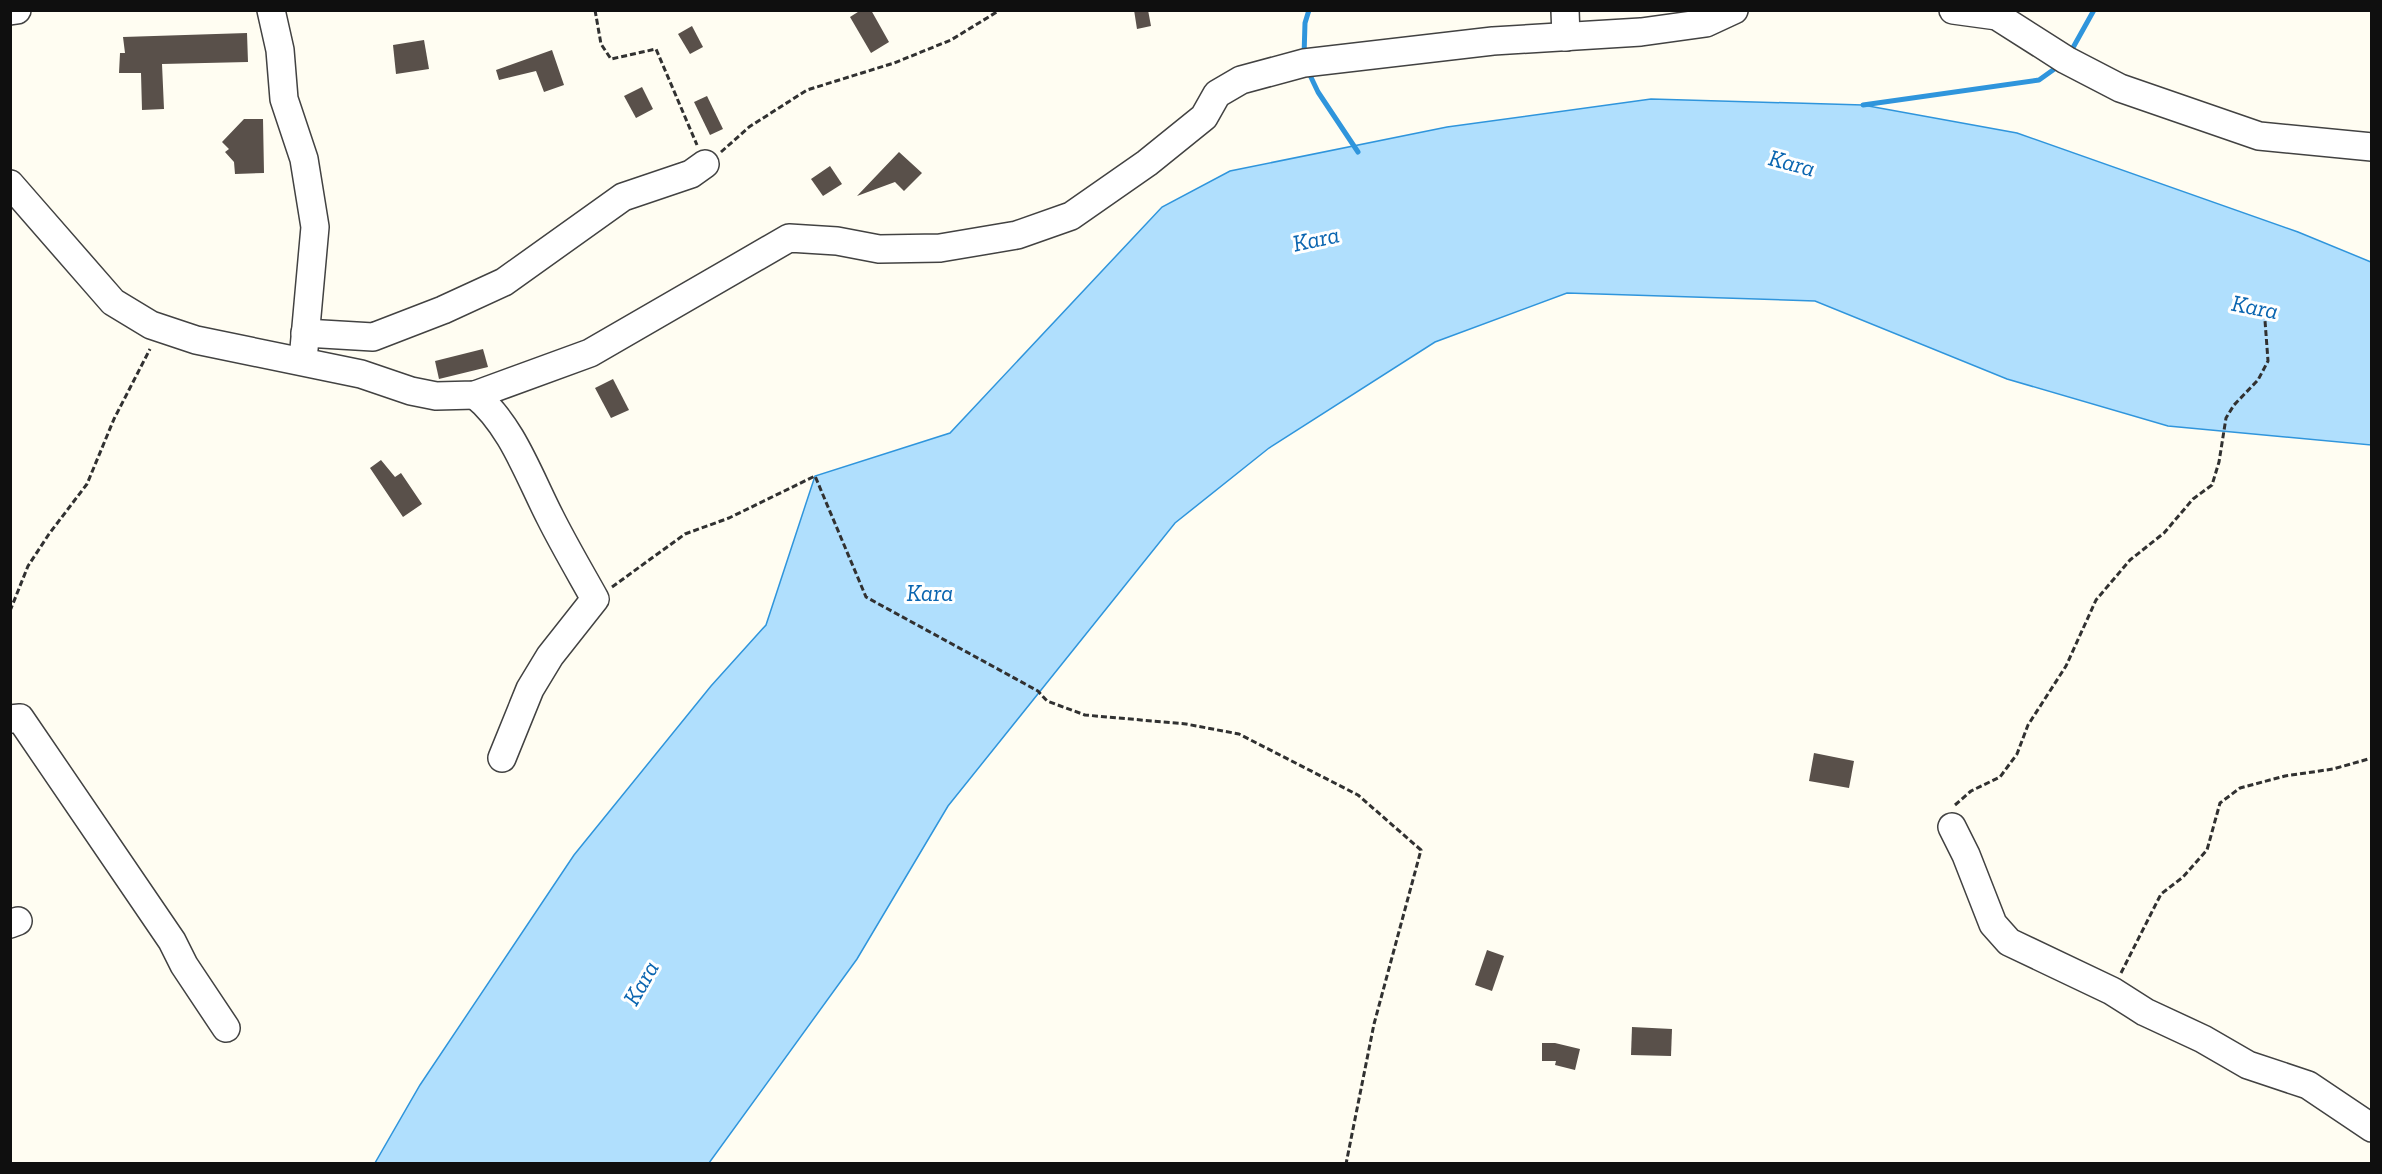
<svg xmlns="http://www.w3.org/2000/svg" width="2382" height="1174" font-family="'Zilla Slab',serif">
<style>
.water{fill:#b0dffd;stroke:#2f95dc;stroke-width:1.5}
.lines{fill:none;stroke-linecap:round;stroke-linejoin:round}
.stream{stroke:#2f95dc;stroke-width:5}
.building{fill:#59504a}
.minor-casing{stroke:#424242;stroke-width:30}
.path{stroke:#313131;stroke-width:3;stroke-dasharray:6 3;stroke-linecap:butt}
.minor{stroke:#fff;stroke-width:27}
.labels{text-anchor:middle;stroke-width:6;stroke-linejoin:round;paint-order:stroke}
.water-label{font-size:24px;font-style:italic;fill:#0a65b0;stroke:#fff}
</style>
<rect width="100%" height="100%" fill="#fffdf2"/>
<polygon class="water" points="1651,99 1863,105 2017,133 2298,232 2371,262 2371,445 2168,426 2007,379 1815,301 1567,293 1435,342 1269,448 1175,523 948,806 857,959 709,1163 375,1163 420,1085 574,855 711,686 766,625 815,476 950,433 1162,207 1230,171 1447,127"/>
<g class="lines">
<g class="stream">
<polyline points="2070,53 2094,10"/>
<polyline points="1304,56 1305,23 1309,10"/>
<polyline points="1308,71 1318,92 1358,152"/>
<polyline points="1863,105 2039,80 2060,65"/>
</g>
</g>
<g class="building">
<polygon points="861,10 871,10 889,42 871,53 850,17"/>
<polygon points="1134,10 1148,10 1151,26 1137,29"/>
<polygon points="692,26 703,47 690,54 678,34"/>
<polygon points="247,33 248,62 162,64 164,109 142,110 141,73 119,73 120,53 125,53 123,37"/>
<polygon points="424,40 429,69 396,74 393,45"/>
<polygon points="552,50 564,85 544,92 536,71 499,80 496,70"/>
<polygon points="642,87 653,109 636,118 624,96"/>
<polygon points="707,96 723,129 710,135 694,102"/>
<polygon points="244,119 263,119 264,173 235,174 234,162 225,152 229,149 222,142"/>
<polygon points="899,152 922,173 904,191 895,182 857,196"/>
<polygon points="830,166 842,184 823,196 811,179"/>
<polygon points="483,349 488,367 439,379 435,361"/>
<polygon points="613,379 629,410 611,418 595,388"/>
<polygon points="381,460 395,477 401,473 422,504 403,517 370,468"/>
<polygon points="1814,753 1854,761 1849,788 1809,781"/>
<polygon points="1487,950 1504,956 1492,991 1475,985"/>
<polygon points="1632,1027 1672,1029 1671,1056 1631,1055"/>
<polygon points="1542,1043 1555,1043 1580,1049 1575,1070 1555,1065 1556,1061 1542,1061"/>
</g>
<g class="lines">
<defs>
<g id="minor">
<polyline points="271,10 280,50 284,99 304,159 315,227 304,349"/>
<polyline points="1565,10 1566,37"/>
<polyline points="1953,10 1997,16 2066,60 2120,88 2259,136 2372,147"/>
<polyline points="10,11 17,10"/>
<polyline points="10,184 113,302 151,325 196,340 361,374 411,391 436,396 475,395 590,353 789,238 837,241 879,249 940,248 1017,235 1071,216 1147,163 1204,117 1217,94 1241,80 1304,63 1493,41 1641,32 1706,23 1734,10"/>
<polyline points="305,333 373,337 443,310 504,282 623,197 691,174 705,164"/>
<path d="M475,395C511,424 529,476 550,517C564,545 580,572 595,599L550,656L530,689L502,758"/>
<polyline points="10,719 20,718 172,941 184,965 226,1028"/>
<polyline points="1952,827 1966,855 1993,924 2009,942 2112,991 2145,1012 2203,1039 2248,1065 2308,1085 2372,1128"/>
<polyline points="10,924 18,921"/>
</g>
</defs>
<use href="#minor" class="minor-casing"/>
<g class="path">
<polyline points="595,10 601,44 611,59 656,49 697,145"/>
<polyline points="721,152 749,127 807,90 894,63 951,40 1000,10"/>
<polyline points="612,587 685,534 729,518 815,476 866,597 1038,691 1047,701 1085,715 1186,724 1239,734 1358,795 1421,850 1374,1024 1346,1164"/>
<polyline points="10,611 28,566 49,534 87,484 114,419 150,349"/>
<polyline points="1955,805 1971,791 2000,777 2017,754 2028,725 2066,666 2096,600 2130,560 2164,533 2193,499 2212,485 2219,462 2226,418 2234,405 2258,380 2268,361 2264,307"/>
<polyline points="2121,973 2161,894 2183,877 2207,850 2220,803 2240,788 2285,776 2333,769 2372,758"/>
</g>
<use href="#minor" class="minor"/>
</g>
<g class="labels">
<g class="water-label">
<text transform="translate(1792 163) rotate(15)" y="8">Kara</text>
<text transform="translate(1316 239) rotate(-12)" y="8">Kara</text>
<text transform="translate(2255 307) rotate(11)" y="8">Kara</text>
<text x="930" y="601">Kara</text>
<text transform="translate(641 983) rotate(-60)" y="8">Kara</text>
</g>
</g>
<rect width="2382" height="1174" fill="none" stroke="#0f0f0f" stroke-width="24"/>
</svg>
